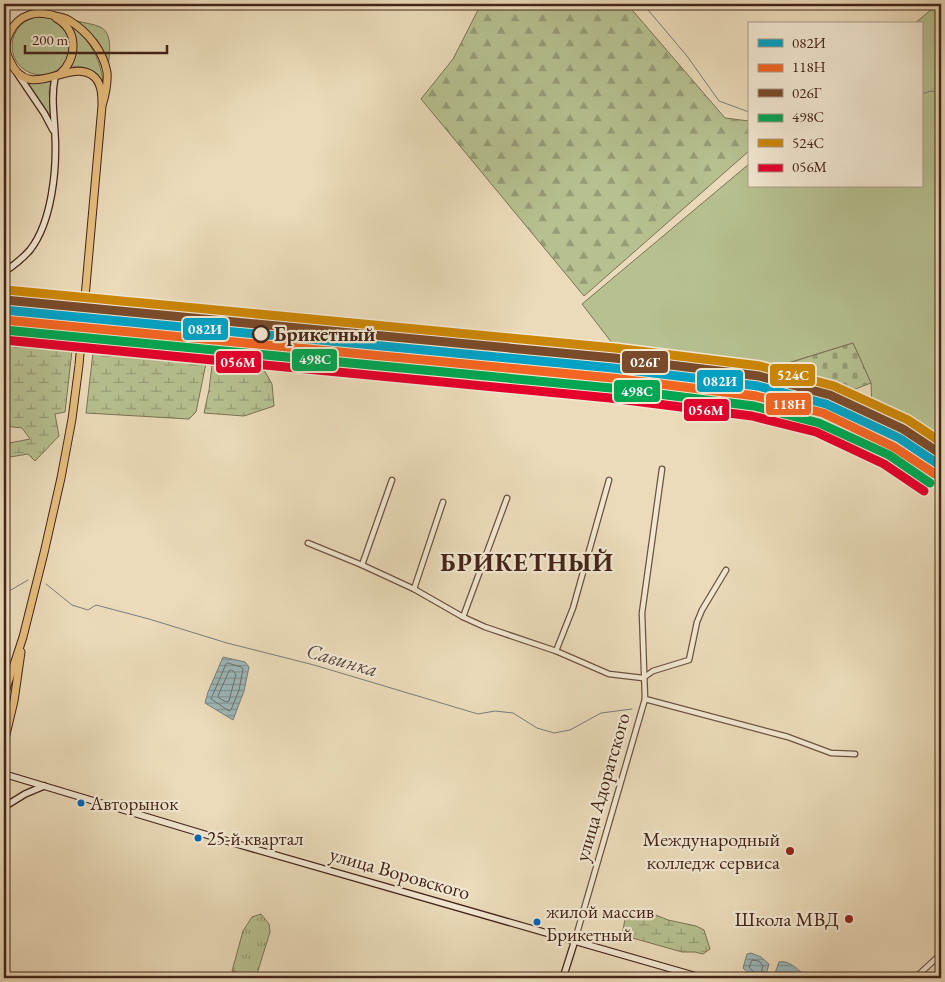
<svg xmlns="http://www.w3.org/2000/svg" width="945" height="982" font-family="'EB Garamond',serif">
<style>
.green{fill:#b6c090;stroke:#7c7254}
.forest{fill:url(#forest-firs);stroke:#7c7254}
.wetland{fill:url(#wetland-marsh);stroke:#7c7254}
.cemetery{fill:url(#cemetery-stones);stroke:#7c7254}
.park{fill:url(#park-tufts);stroke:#7c7254}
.water{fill:url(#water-rules);stroke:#787d7a}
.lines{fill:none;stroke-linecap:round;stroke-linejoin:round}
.shore{stroke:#706e6a;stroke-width:1}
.stream{stroke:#787d7a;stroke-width:1}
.street-casing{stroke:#6d5241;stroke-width:7}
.secondary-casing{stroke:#432419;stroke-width:8}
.primary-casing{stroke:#432419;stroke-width:9}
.street{stroke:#f2e8d2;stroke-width:4.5}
.secondary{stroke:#f2e8d2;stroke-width:5.5}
.primary{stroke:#e6be7d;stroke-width:7}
.rail-1-casing{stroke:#f2e8d2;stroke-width:12}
.rail-2-casing{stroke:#f2e8d2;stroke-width:12}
.rail-3-casing{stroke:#f2e8d2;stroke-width:12}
.rail-4-casing{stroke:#f2e8d2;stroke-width:12}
.rail-5-casing{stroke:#f2e8d2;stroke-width:12}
.rail-6-casing{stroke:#f2e8d2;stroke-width:12}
.rail-1{stroke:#03a2c5;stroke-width:9}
.rail-2{stroke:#f26522;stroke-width:9}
.rail-3{stroke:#7a4b2a;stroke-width:9}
.rail-4{stroke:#00a651;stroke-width:9}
.rail-5{stroke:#ca8606;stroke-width:9}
.rail-6{stroke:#e4002b;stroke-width:9}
.stop-dot{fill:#f2e8d2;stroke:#432419;stroke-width:2.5}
.bus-dot{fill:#0065bd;stroke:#f2e8d2;stroke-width:2}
.poi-dot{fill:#8f2418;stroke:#f2e8d2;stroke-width:2}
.labels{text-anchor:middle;stroke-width:4.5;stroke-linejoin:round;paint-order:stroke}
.bus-label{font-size:19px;fill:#432419;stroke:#f2e8d2;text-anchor:start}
.stop-label{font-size:20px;font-weight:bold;fill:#432419;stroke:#f2e8d2;text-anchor:start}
.street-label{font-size:20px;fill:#432419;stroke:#f2e8d2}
.poi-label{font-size:20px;fill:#432419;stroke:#f2e8d2;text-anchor:end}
.water-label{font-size:21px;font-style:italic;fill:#594941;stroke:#f2e8d2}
.district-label{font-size:25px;font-weight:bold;letter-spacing:1px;fill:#432419;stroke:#f2e8d2}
.line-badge{stroke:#f2e8d2;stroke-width:2}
.badge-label{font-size:14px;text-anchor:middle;font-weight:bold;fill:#fff}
</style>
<defs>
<pattern id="forest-firs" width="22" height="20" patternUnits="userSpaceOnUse" patternTransform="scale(1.25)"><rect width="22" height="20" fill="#b6c090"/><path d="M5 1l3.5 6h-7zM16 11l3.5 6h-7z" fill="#969c75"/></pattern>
<pattern id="wetland-marsh" width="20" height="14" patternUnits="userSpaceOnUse" patternTransform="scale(1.25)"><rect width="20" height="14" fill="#b6c090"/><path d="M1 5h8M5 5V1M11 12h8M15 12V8" fill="none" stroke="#969c75"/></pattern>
<pattern id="cemetery-stones" width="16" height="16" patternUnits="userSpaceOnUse" patternTransform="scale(1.25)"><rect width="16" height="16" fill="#b6c090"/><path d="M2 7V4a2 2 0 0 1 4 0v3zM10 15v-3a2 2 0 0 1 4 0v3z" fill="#969c75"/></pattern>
<pattern id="park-tufts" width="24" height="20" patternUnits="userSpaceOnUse" patternTransform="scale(1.25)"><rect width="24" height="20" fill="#b6c090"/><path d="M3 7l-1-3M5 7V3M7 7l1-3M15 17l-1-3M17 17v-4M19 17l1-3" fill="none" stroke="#969c75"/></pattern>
<pattern id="water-rules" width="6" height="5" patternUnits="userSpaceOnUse" patternTransform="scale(1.25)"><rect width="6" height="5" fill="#9cb8ba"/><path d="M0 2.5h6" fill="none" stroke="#819596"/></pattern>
</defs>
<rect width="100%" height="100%" fill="#ebdbba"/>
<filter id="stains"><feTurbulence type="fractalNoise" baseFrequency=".004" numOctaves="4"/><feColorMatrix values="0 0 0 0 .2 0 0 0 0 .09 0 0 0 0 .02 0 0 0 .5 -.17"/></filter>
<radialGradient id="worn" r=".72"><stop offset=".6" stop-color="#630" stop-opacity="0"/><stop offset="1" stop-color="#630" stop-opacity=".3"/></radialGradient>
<g class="green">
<polygon points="938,4 941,4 941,452 872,409 871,383 853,343 755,373 629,365 582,304 749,164 749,186 921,186 921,24 914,24"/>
<circle cx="41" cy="46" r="29"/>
<path d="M77,21C84,23 94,24 100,27C114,33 109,56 108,68C99,48 95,35 77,21Z"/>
<path d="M66,22C88,37 100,56 103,82C95,69 83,64 67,68L73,59Z"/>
<polygon points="26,80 34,83 52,81 49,92 51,117"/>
</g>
<polygon class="forest" points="481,4 627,4 725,118 749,121 749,151 584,296 421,99 453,59"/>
<g class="wetland">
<polygon points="4,318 75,324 65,412 55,414 59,436 35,461 28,454 4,458 4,444 30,439 22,428 4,426"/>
<path d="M96,327C134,327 173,331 211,339L196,412L189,419L86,413Z"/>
<polygon points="215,341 245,346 254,352 272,384 274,406 244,416 204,413 209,390"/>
<polygon points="641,909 668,920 696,926 704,930 710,949 703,954 695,952 682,952 622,935 626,914 634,910"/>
</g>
<polygon class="cemetery" points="853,343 871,383 845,393 795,377 792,362"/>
<polygon class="park" points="261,914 269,924 270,932 256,977 232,971 243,931 252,917"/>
<g class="water">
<polygon points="223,657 245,662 249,667 244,691 233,720 205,703 208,692"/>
<path d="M751,953L761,957L769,964L765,978C754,978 750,975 743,968L747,954Z"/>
<path d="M779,962C787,960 795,967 801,972L799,978H777L774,976Z"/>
</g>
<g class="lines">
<g class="shore">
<polygon points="228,663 241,667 243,669 239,690 231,710 229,711 211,699 226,664"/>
<polygon points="232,670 236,674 229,701 226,702 219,698 218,696 229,671"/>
<polyline points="756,978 758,977 749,967 752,960 759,961 763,966 760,977 761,978"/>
</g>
<g class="stream">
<polyline points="643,4 687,56 719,101 749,112"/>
<polyline points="921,94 931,91 941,92"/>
<polyline points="46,584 72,605 88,610 96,605 149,619 227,643 314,665 478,714 495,711 513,713 537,728 554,733 570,730 601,713 632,709"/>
<polyline points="4,594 28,580"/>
</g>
<defs>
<g id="street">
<polyline points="308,543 362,565 414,589 463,617 485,627 556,651 609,674 643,678 653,671 689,660 697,622 702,610 726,570"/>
<polyline points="362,565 392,480"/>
<polyline points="414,589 443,502"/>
<polyline points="463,617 507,498"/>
<polyline points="556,651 573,608 609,480"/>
<polyline points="645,699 788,737 831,753 855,754"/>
<polyline points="575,940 645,699 642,613 662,469"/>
<polyline points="915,978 941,954"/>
</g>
<g id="secondary">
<polyline points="17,73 44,113 53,130"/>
<path d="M4,272C13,266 23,258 30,250C52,222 57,169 55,134C54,114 51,97 55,77"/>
<polyline points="4,774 237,844 703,978"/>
<polyline points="4,807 25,794 44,786"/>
<polyline points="563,978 575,940"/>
</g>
<g id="primary">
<path d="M56,18C79,31 77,58 60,74"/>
<path d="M4,695L23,637L44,553L61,478L72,419L79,365L102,106C102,95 102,82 92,75C66,59 29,103 10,61C5,52 5,41 10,32C14,24 20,18 29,15C37,12 44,13 52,15C58,17 65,17 70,21C88,32 103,51 107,72C108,83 105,96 102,106"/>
<polyline points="4,743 14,701 21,652"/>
</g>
</defs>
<use href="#street" class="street-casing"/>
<use href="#secondary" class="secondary-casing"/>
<use href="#primary" class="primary-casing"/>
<use href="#street" class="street"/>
<use href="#secondary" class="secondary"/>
<use href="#primary" class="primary"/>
<defs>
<polyline id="rail-1" points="4,310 613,368 758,386 826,404 899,438 941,466"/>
<polyline id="rail-2" points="4,320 612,378 756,396 823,413 894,447 935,474"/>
<polyline id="rail-3" points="5,300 614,358 759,376 830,395 903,429 941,454"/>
<polyline id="rail-4" points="4,330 611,388 754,406 819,423 889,455 930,483"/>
<polyline id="rail-5" points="6,290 615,348 760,366 834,386 908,420 941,442"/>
<polyline id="rail-6" points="4,340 610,398 752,416 816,432 884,464 924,491"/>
</defs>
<use href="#rail-1" class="rail-1-casing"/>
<use href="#rail-2" class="rail-2-casing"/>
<use href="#rail-3" class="rail-3-casing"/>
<use href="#rail-4" class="rail-4-casing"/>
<use href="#rail-5" class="rail-5-casing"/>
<use href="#rail-6" class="rail-6-casing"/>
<use href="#rail-1" class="rail-1"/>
<use href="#rail-2" class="rail-2"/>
<use href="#rail-3" class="rail-3"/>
<use href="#rail-4" class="rail-4"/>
<use href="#rail-5" class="rail-5"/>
<use href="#rail-6" class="rail-6"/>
</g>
<circle class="stop-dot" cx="261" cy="334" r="8"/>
<g class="bus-dot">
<circle cx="81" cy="803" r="4.5"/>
<circle cx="198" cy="838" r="4.5"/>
<circle cx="537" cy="922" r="4.5"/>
</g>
<g class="poi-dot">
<circle cx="790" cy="851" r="5"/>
<circle cx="849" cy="919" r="5"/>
</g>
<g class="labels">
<g class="bus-label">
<text x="90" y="810">Авторынок</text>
<text x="207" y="845">25-й квартал</text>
<text x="546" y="918">жилой массив<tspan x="546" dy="23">Брикетный</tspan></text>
</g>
<g class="stop-label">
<text x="274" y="341">Брикетный</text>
</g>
<g class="street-label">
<text transform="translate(602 787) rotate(-74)" y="7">улица Адоратского</text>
<text transform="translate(400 873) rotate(16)" y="7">улица Воровского</text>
</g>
<g class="poi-label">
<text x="780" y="846">Международный<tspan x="780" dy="23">колледж сервиса</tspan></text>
<text x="839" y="926">Школа МВД</text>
</g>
<g class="water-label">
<text transform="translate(342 660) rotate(16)" y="7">Савинка</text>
</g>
<g class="district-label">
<text x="527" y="571">БРИКЕТНЫЙ</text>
</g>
</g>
<g class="line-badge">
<rect x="182" y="317" width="47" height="24" rx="5" fill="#03a2c5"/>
<rect x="291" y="348" width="47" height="24" rx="5" fill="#00a651"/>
<rect x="621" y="350" width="48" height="24" rx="5" fill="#7a4b2a"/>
<rect x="215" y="350" width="47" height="24" rx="5" fill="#e4002b"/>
<rect x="769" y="363" width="47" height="24" rx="5" fill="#ca8606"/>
<rect x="696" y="369" width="48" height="24" rx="5" fill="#03a2c5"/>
<rect x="613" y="379" width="48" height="24" rx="5" fill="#00a651"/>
<rect x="765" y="392" width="47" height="24" rx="5" fill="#f26522"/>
<rect x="683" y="398" width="47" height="24" rx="5" fill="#e4002b"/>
</g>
<g class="badge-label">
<text x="205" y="334">082И</text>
<text x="315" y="364">498С</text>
<text x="645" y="367">026Г</text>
<text x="238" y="367">056М</text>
<text x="793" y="380">524С</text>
<text x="720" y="386">082И</text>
<text x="637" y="396">498С</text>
<text x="789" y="409">118Н</text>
<text x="706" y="415">056М</text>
</g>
<rect width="945" height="982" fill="none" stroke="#ebdbba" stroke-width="20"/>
<rect x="5" y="5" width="935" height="972" fill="none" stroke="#432419" stroke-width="2.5"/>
<rect x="10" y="10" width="925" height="962" fill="none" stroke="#432419"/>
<rect x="748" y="22" width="175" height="165" fill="#f2e8d2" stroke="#ac9a88"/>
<rect x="758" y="39" width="25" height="8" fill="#03a2c5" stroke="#ac9a88"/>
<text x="792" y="48" font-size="15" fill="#432419">082И</text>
<rect x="758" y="64" width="25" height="8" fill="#f26522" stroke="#ac9a88"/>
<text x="792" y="72" font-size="15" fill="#432419">118Н</text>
<rect x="758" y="89" width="25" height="8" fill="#7a4b2a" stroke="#ac9a88"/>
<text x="792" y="98" font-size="15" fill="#432419">026Г</text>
<rect x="758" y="114" width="25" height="8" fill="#00a651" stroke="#ac9a88"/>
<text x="792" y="122" font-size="15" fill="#432419">498С</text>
<rect x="758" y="139" width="25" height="8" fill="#ca8606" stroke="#ac9a88"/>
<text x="792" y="148" font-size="15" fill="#432419">524С</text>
<rect x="758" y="164" width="25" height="8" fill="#e4002b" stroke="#ac9a88"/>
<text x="792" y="172" font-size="15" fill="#432419">056М</text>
<path d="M25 45v8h142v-8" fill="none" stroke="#432419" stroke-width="2.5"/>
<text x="32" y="45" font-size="15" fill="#432419" stroke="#f2e8d2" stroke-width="4" paint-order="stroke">200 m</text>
<rect width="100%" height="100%" filter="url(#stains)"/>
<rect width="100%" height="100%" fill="url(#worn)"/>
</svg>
